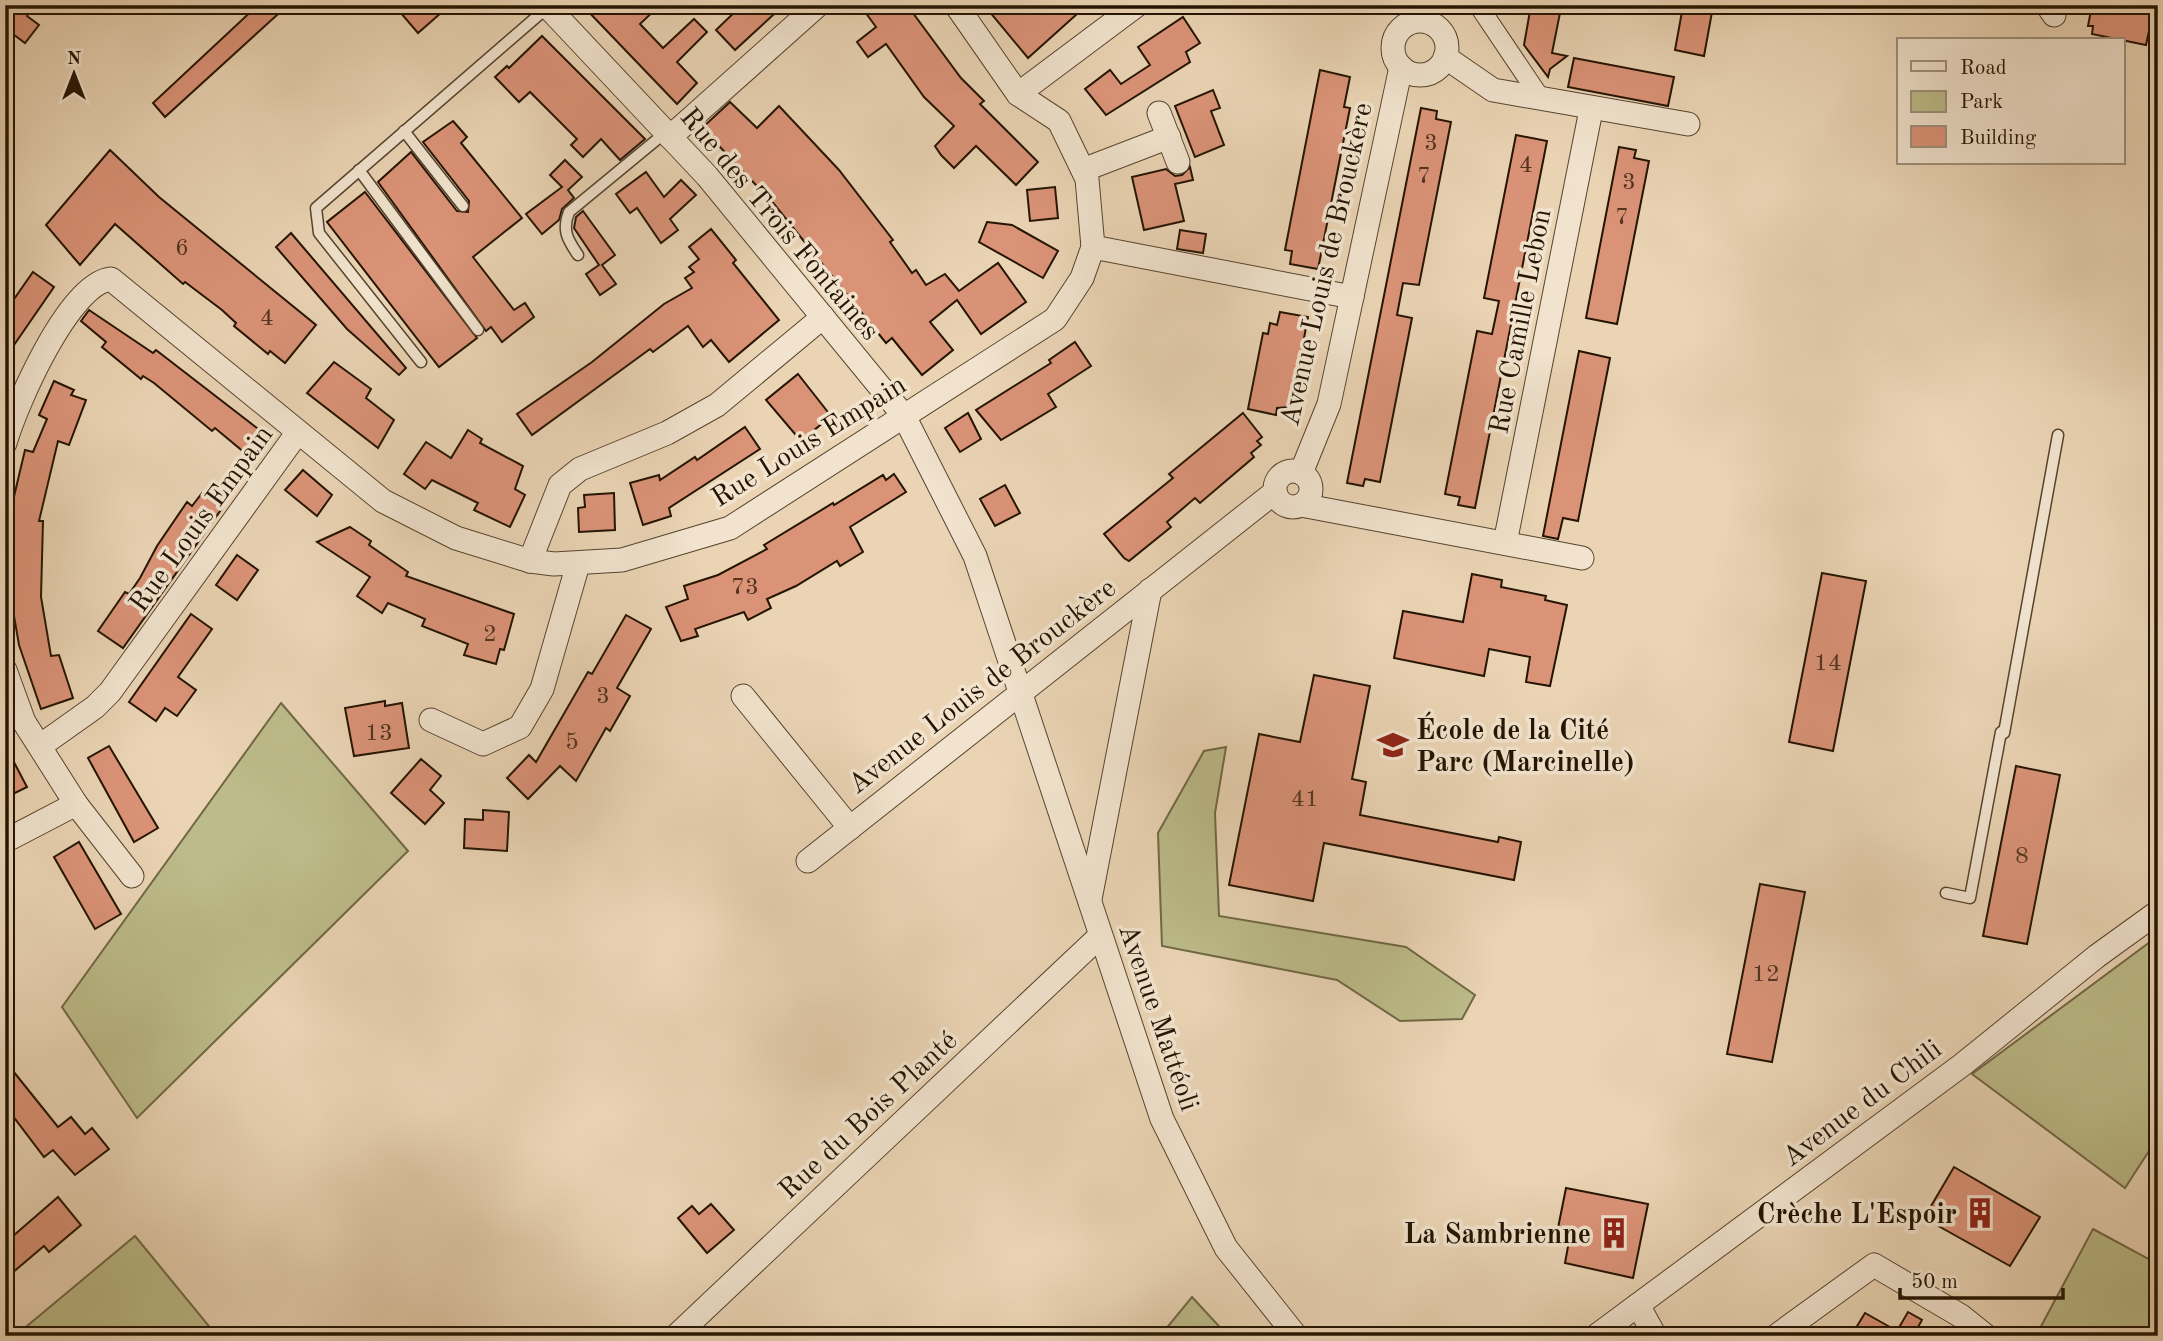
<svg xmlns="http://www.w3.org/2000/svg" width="2163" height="1341" font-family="'Old Standard TT',serif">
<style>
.green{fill:#bcbb89;stroke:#706846;stroke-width:2}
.building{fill:#db9378;stroke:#241402;stroke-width:2}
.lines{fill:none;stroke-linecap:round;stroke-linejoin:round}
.service-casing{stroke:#56442e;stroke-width:13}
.pedestrian-casing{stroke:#56442e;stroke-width:20}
.minor-casing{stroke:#56442e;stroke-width:25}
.service{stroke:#f1e3ce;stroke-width:10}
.pedestrian{stroke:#f1e3ce;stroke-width:18}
.minor{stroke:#f1e3ce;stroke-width:23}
.labels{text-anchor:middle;stroke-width:7;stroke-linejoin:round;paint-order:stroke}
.number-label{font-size:24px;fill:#523420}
.street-label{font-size:28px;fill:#241402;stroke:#f1e3ce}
.poi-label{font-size:28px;font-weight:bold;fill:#241402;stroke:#f1e3ce;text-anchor:end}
</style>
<rect width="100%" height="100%" fill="#ead4b4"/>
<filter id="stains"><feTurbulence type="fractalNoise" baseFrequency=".00286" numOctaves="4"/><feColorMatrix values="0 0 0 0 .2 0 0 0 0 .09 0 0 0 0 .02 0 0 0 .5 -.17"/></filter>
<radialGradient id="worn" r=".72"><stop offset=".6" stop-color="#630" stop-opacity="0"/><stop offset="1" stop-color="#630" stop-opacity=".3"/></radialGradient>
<g class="green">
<polygon points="281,703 408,851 137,1118 62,1007"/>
<polygon points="1226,747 1215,813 1219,916 1406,947 1475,995 1462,1019 1400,1021 1337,980 1162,946 1158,833 1204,751"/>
<polygon points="2158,936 2158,1137 2125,1188 1972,1074"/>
<polygon points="2093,1229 2158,1264 2158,1336 2044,1336 2038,1332"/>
<polygon points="135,1236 217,1336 15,1336"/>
<polygon points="1192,1297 1228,1336 1160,1336"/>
</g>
<g class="building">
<polygon points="5,5 35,5 27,16 39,25 25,43 5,28"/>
<polygon points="258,5 288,5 165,117 153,103"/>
<polygon points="394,5 450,5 418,33"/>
<polygon points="582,5 660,5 640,24 663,48 694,19 707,32 677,62 697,83 677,104"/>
<polygon points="742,5 784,5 735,50 716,30"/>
<polygon points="860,5 907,5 961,78 984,101 980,104 1038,162 1016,185 976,146 954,168 941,155 935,146 954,126 924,97 886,44 868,57 857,42 876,27"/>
<polygon points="984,5 1030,5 1035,11 1040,5 1087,5 1028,58"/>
<polygon points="1531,5 1561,8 1552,53 1567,56 1550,69 1548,77 1524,45"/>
<polygon points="2092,5 2124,5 2153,12 2146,45 2092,34 2093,26 2088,26"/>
<polygon points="1683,6 1712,12 1704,56 1675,50"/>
<polygon points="1183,17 1200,43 1186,52 1190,62 1106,115 1085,89 1110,70 1121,84 1150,65 1138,47"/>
<polygon points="542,36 645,139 620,160 601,139 583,157 571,145 577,139 530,92 519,102 495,77 507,66 509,68"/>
<polygon points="1574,58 1674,77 1668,106 1568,87"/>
<polygon points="1320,70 1350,77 1344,107 1350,108 1318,269 1290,264 1292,251 1285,250"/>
<polygon points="1213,90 1220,108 1211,111 1224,145 1195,157 1175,106"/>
<polygon points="730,102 757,128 779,106 839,170 893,240 890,242 912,273 916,270 926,285 945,274 959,291 998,263 1026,302 981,334 957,300 930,322 953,350 922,375 892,338 886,343 774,204 702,128"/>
<polygon points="1421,108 1437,111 1436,119 1451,122 1419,285 1403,283 1397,315 1412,318 1380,482 1365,479 1363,486 1347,483"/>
<polygon points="453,121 467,137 461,143 522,218 473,257 514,310 525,303 534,317 502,342 491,327 486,331 378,182 411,152 457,211 468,212 469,201 423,142"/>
<polygon points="1516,135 1547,141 1475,508 1458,505 1460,497 1445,494 1477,331 1492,334 1499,301 1484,298"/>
<polygon points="1619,147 1636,150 1634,158 1649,161 1617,324 1586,318"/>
<polygon points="110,150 159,197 316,325 285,363 270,351 268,354 234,326 236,323 222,310 185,282 183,284 115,224 80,265 46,225"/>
<polygon points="565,160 582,177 568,190 574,198 562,209 559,220 542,234 526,214 562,187 550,175"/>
<polygon points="1190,167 1193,180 1175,184 1184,221 1144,230 1132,177 1166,169 1175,176 1182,175"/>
<polygon points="646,172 664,197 681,180 696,195 670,219 678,230 661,243 637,208 630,213 616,194"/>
<polygon points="1055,187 1058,218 1030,221 1027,190"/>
<polygon points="365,192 477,338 439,367 327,222"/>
<polygon points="583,211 615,255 602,265 616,284 600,295 586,274 599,265 574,228 576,217"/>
<polygon points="987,222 1012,225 1058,251 1043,278 979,242"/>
<polygon points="711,229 736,260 733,263 779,320 729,362 711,340 703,347 688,326 653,352 650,349 532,435 517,414 592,362 664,304 692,288 685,278 694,272 689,267 699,259 689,247"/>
<polygon points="1180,230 1206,234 1203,253 1177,249"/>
<polygon points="291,233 406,368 399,375 347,329 276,247"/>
<polygon points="33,272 54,287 5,358 5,312"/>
<polygon points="89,310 153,353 156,350 262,432 245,453 215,428 212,431 154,383 143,376 141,379 102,347 106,342 81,321"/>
<polygon points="1280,312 1308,317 1291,407 1277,408 1276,415 1248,409 1263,333 1268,334 1270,323 1277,325"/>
<polygon points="1075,342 1091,366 1048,394 1056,407 1001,440 976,410 1051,363 1049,360"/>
<polygon points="1579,351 1610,358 1578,521 1563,518 1558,539 1543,536"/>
<polygon points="334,362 371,389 366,398 394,420 378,448 307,393"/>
<polygon points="798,374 831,416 801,441 766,400"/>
<polygon points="54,381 74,390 71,395 86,400 69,445 58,441 39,521 43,521 41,597 51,656 59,655 73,698 41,709 19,645 9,587 12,505 25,450 33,452 47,419 39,415"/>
<polygon points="968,413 981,439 960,452 945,428"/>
<polygon points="1243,413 1262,437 1257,441 1261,445 1251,453 1254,457 1200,503 1195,498 1167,522 1171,527 1129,561 1124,558 1104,534 1173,478 1169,474"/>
<polygon points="745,427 760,449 669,508 671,516 643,525 630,483 659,475 660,480 695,457 697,460"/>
<polygon points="468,430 482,439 480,443 523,466 515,489 525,495 510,527 474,510 478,503 432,480 425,489 404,474 426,442 451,458"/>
<polygon points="303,470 332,495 317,516 285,490"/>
<polygon points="894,474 906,492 850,527 863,552 840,566 837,561 796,586 767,599 771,608 748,620 744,612 695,629 698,636 681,641 666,607 688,599 684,586 718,575 767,549 764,545 833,503 834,505 883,475 886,480"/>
<polygon points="1005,485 1020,513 995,526 980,499"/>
<polygon points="202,493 223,507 123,648 98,631 125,592 129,594 140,578 157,546 187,502 192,506"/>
<polygon points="614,493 615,530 579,532 578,508 585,507 584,495"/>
<polygon points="350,527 371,541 369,545 408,572 406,576 514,614 504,650 500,649 496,664 464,655 468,644 422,626 425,619 388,603 382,613 357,596 370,577 317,542"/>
<polygon points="237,555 258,570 237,600 216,585"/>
<polygon points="1822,573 1866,581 1833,751 1789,742"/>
<polygon points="1472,574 1502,580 1501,587 1546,596 1545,600 1567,605 1550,686 1526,682 1530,657 1489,649 1484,676 1394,658 1403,611 1463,622"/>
<polygon points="191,614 212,629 178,677 196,690 177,716 165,708 156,721 129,702"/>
<polygon points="626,615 651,629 617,688 630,696 610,731 606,728 576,781 560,766 528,799 507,778 529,755 536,762 588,672 592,674"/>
<polygon points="1314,675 1370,686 1352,779 1366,782 1360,815 1498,842 1499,837 1521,842 1514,880 1324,843 1313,901 1229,885 1259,734 1300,742"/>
<polygon points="385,701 385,706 402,703 409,748 354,756 345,708"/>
<polygon points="5,745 27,787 5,798"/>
<polygon points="109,746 158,828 134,842 88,758"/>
<polygon points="421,759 441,776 430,790 444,803 425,824 391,793"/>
<polygon points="2016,766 2060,775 2027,944 1983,936"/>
<polygon points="483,810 509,812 507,851 464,848 465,819 483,820"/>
<polygon points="79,842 121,914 95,929 54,857"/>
<polygon points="1760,884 1805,892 1772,1062 1727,1054"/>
<polygon points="5,1061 58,1127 71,1117 85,1134 92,1128 109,1149 75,1175 53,1150 44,1157 12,1115 5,1121"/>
<polygon points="1954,1167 2040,1217 2010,1266 1924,1218"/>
<polygon points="1566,1188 1648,1204 1633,1278 1565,1263 1571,1230 1558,1228"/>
<polygon points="58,1197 81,1225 49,1252 44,1246 5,1279 5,1243"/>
<polygon points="711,1204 734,1230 707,1253 678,1218 692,1206 699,1214"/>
<polygon points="1908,1312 1922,1320 1913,1336 1851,1336 1865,1313 1897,1331"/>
</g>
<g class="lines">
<defs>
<g id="service">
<polyline points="404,131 463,206"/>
<polyline points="359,170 478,330"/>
<path d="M578,255C567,239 562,230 569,212L666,132"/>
<polyline points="421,362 319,233 316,208 548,7"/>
<polyline points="2004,733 2058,435"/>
<polyline points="1946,893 1970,898 2001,732"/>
</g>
<polyline id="pedestrian" points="1478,5 1542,100"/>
<g id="minor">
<polyline points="546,5 707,176 904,416 975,556 1162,1119 1226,1248 1296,1336"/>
<polyline points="2047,5 2054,15"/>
<circle cx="1420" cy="48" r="27"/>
<polyline points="1445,57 1493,90 1688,124"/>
<polyline points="1018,94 1137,5"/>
<polyline points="1159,113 1178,162"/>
<polyline points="670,137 818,5"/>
<polyline points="1083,170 1169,137"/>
<polyline points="1093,247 1352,297"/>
<path d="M5,443C16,405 69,283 111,279L383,501L456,538L530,561L554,564L622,560L730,528L1055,319L1082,278L1093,247L1087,179L1059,121L1018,94L956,5"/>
<circle cx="1293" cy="489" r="18"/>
<polyline points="1301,473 1329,404 1401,67"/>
<polyline points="1301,505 1582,558"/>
<polyline points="1505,543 1591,110"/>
<polyline points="530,561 560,485 580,469 667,433 717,405 823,317"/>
<polyline points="5,670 24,722 76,804 132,876"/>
<polyline points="743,696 850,828"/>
<polyline points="431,720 483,744 520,727 542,689 578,564"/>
<polyline points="40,746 95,707 110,692 298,432"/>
<polyline points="5,841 76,804"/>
<polyline points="808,861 1275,492"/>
<polyline points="1090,899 1150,590"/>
<polyline points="1638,1305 1655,1336"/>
<polyline points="676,1336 1100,936"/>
<polyline points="1596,1336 1962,1065 2097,956 2158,912"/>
<polyline points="1776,1336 1874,1265 1961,1316 1986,1336"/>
</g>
</defs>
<use href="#service" class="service-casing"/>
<use href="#pedestrian" class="pedestrian-casing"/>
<use href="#minor" class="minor-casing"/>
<use href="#service" class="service"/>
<use href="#pedestrian" class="pedestrian"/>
<use href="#minor" class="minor"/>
</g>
<defs>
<symbol id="school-bare" viewBox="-9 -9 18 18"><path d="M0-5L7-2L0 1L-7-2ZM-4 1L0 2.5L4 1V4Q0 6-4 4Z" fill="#8f2418" stroke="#f1e3ce" stroke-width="2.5" paint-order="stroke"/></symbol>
<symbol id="building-bare" viewBox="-9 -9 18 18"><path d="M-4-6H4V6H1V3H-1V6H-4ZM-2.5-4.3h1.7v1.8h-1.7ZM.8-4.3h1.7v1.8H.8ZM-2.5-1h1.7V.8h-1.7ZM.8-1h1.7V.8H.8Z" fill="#8f2418" stroke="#f1e3ce" stroke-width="2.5" paint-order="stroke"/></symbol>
</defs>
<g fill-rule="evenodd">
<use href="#school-bare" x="1371" y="723" width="44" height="44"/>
<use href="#building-bare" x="1958" y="1191" width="44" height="44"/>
<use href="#building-bare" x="1592" y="1211" width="44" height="44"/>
</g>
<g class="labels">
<g class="number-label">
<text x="1431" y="150">3</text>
<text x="1526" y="172">4</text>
<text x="1424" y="183">7</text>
<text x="1629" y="189">3</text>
<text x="1622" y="224">7</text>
<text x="182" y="255">6</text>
<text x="267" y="325">4</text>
<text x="745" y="594">73</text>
<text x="490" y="641">2</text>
<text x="1828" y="670">14</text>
<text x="603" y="703">3</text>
<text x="379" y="740">13</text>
<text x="572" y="749">5</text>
<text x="1305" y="806">41</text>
<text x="2022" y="863">8</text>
<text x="1766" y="981">12</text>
</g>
<g class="street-label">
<text transform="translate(781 223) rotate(50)" y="10">Rue des Trois Fontaines</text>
<text transform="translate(1325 264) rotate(-77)" y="10">Avenue Louis de Brouckère</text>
<text transform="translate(1519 321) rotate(-79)" y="10">Rue Camille Lebon</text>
<text transform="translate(808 440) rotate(-32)" y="10">Rue Louis Empain</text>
<text transform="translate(200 518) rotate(-54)" y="10">Rue Louis Empain</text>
<text transform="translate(981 685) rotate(-38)" y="10">Avenue Louis de Brouckère</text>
<text transform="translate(1160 1017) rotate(71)" y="10">Avenue Mattéoli</text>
<text transform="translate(1861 1102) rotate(-37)" y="10">Avenue du Chili</text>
<text transform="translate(867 1114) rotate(-43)" y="10">Rue du Bois Planté</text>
</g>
<g class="poi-label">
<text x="1416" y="739" text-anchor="start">École de la Cité<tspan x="1416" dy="32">Parc (Marcinelle)</tspan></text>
<text x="1957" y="1223">Crèche L'Espoir</text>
<text x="1591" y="1243">La Sambrienne</text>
</g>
</g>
<rect width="2163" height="1341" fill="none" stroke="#ead4b4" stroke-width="28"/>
<rect x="7" y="7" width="2149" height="1327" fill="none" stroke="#241402" stroke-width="3.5"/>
<rect x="14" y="14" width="2135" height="1313" fill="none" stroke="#241402" stroke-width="2"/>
<rect x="1897" y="38" width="228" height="126" fill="#f1e3ce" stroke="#9f907c" stroke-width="2"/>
<rect x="1911" y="61" width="35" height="10" fill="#f1e3ce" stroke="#9f907c" stroke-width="2"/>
<text x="1960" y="74" font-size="21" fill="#241402">Road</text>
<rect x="1911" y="91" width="35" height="21" fill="#bcbb89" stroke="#9f907c" stroke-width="2"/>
<text x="1960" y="108" font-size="21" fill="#241402">Park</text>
<rect x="1911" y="126" width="35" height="21" fill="#db9378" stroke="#9f907c" stroke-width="2"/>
<text x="1960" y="144" font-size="21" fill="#241402">Building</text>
<g transform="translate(74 74)" stroke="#f1e3ce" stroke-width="5" paint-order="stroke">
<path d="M0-5L12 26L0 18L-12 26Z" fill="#241402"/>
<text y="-10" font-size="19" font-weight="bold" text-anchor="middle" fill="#241402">N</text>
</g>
<path d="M1900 1288v10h163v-10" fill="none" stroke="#241402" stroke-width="3.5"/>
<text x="1911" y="1288" font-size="21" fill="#241402" stroke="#f1e3ce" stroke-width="5" paint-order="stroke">50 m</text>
<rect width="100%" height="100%" filter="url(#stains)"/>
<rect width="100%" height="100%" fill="url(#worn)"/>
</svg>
